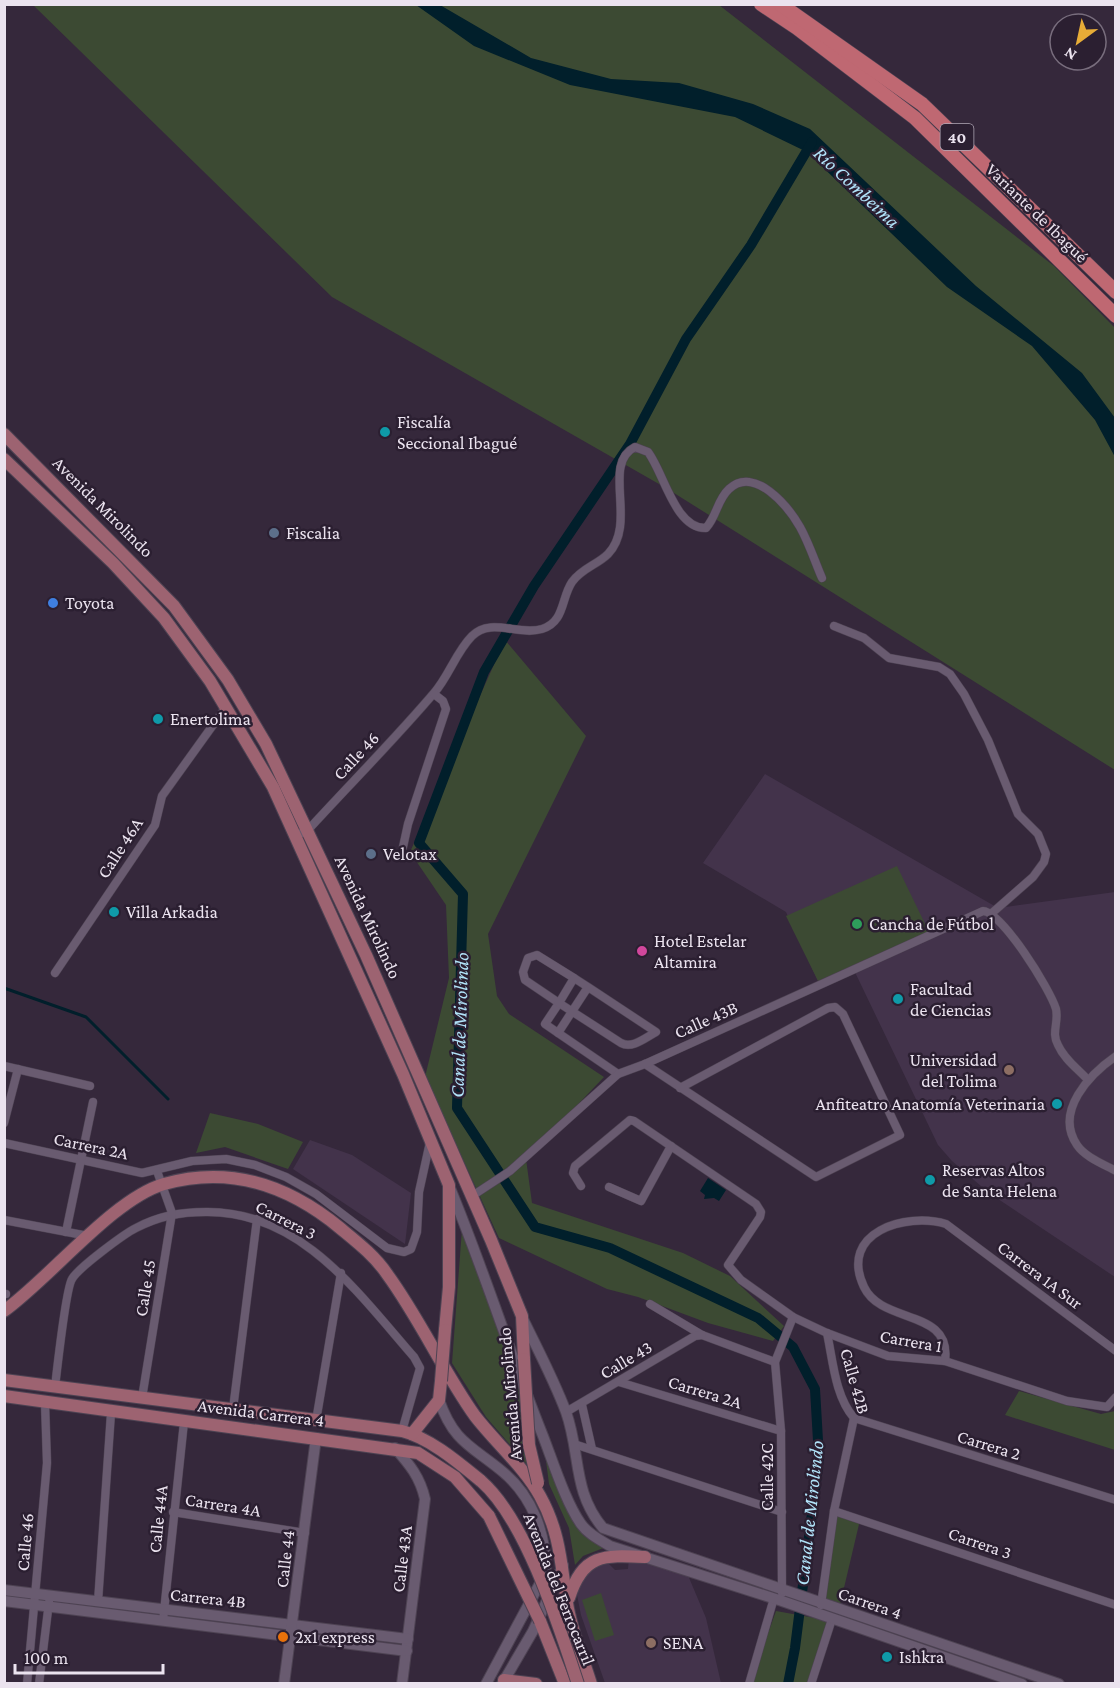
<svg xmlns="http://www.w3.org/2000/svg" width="1120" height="1688" font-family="'Crimson Pro',serif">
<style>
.built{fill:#43334b}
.green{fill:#3c4a33}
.water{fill:#011f2b}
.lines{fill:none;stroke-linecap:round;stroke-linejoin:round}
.stream{stroke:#011f2b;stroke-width:3}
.canal{stroke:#011f2b;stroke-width:10}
.street-casing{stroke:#4e4353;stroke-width:9}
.secondary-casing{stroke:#4e4353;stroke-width:12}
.primary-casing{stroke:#4e4353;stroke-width:14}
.highway-casing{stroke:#4e4353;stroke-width:15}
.street{stroke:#695b70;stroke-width:8}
.secondary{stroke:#695b70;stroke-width:10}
.primary{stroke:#9d6371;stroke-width:12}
.highway{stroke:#bf6872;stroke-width:14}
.primary-bridge-casing{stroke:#4e4353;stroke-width:14;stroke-linecap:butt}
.primary-bridge{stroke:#9d6371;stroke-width:12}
.culture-dot{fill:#0f9aa8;stroke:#2b1f31;stroke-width:2}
.service-dot{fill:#5c6f8a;stroke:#2b1f31;stroke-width:2}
.shop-dot{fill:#3f7fe0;stroke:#2b1f31;stroke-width:2}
.leisure-dot{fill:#2e9e5b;stroke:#2b1f31;stroke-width:2}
.hotel-dot{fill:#d1479c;stroke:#2b1f31;stroke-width:2}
.education-dot{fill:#8d6e63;stroke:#2b1f31;stroke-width:2}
.food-dot{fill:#e8710a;stroke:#2b1f31;stroke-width:2}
.labels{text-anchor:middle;stroke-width:5;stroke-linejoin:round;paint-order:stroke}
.shield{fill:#2b1f31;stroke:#b1a8b6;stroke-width:1.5}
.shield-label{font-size:16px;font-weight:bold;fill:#ebe3ef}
.street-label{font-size:18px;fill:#ebe3ef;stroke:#2b1f31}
.poi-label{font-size:18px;fill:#ebe3ef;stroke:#2b1f31;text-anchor:start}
.water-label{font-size:20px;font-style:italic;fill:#b1e3f9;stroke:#2b1f31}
</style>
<rect width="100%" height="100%" fill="#35283b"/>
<g class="built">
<polygon points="765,774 998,908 1115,892 1115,1277 989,1193 952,1161 938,1145 852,966 818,981 786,912 703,863"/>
<polygon points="310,1140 352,1155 411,1193 405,1244 293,1169"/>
<polygon points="629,1557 687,1573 706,1618 721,1683 605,1683 581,1615 577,1595 579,1584 589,1569 607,1562 615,1570 628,1569"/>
</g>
<g class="green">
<polygon points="33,5 719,5 1054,266 1115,328 1115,770 666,488 332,297"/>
<polygon points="505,640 586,736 488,934 497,996 509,1014 604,1077 526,1159 532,1203 683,1253 730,1276 784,1326 773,1341 708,1323 638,1297 607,1289 499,1238 425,1077 449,978 446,905 410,852"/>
<polygon points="897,866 929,932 818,981 786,916"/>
<polygon points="210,1113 258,1124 303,1142 288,1169 225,1147 196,1153"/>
<polygon points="462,1229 518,1385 530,1468 486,1417 452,1363"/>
<polygon points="1019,1391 1101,1414 1115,1411 1115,1450 1005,1415"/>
<polygon points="544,1445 576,1526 584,1536 606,1547 583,1556 575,1565 569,1528 549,1484"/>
<polygon points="834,1512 860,1520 839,1609 822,1604"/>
<polygon points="601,1593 614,1635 595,1641 582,1600"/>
<polygon points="776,1611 832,1621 813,1683 750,1684"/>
</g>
<g class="water">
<polygon points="416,5 440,5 531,58 611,79 679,83 753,104 810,129 976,286 1082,373 1115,418 1115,457 1095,420 1032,346 947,287 807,152 735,117 570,85 474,46"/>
<polygon points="708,1178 726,1190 719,1201 714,1198 704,1199 705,1195 700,1191"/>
</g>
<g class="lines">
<polyline class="stream" points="4,988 86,1017 168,1099"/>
<polyline class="canal" points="788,1684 795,1648 819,1458 815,1389 793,1347 758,1318 610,1248 535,1227 457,1108 463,894 419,843 484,672 534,586 630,444 686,339 751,245 812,142"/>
<defs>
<g id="street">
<polyline points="834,626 864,638 889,658 939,667 950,674 964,694 988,740 1018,814 1038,834 1046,854 1044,862 1033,877 992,913"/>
<path d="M297,835L308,830C350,784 394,740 434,693C449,676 456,652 472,636C491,617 518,636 542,629C565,622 561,598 572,582C582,568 597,565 608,554C638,523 601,464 635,447L648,452C664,473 675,529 706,528C717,516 717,500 729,489C754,465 788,506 800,527C809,543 815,562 822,578"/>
<polyline points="403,847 408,824 446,709 443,701 434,694"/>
<polyline points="55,973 155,825 162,796 226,707"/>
<polyline points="574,978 537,955 528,958 523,972 525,980 559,1003 545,1024 618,1074"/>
<path d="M558,1033L588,987L574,978L559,1003L621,1043C632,1049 645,1038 656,1032L588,987"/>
<path d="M1116,1056C1090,1074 1054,1111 1077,1145C1085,1157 1103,1164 1116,1171"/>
<polyline points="645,1064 816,1177 900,1135 843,1014 835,1007 828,1008 680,1088"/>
<polyline points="4,1066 90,1086"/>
<polyline points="4,1123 18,1069"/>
<polyline points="4,1143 142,1173 192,1161 226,1159 255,1165 286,1177 316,1194 387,1248 404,1252 411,1249 417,1232 419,1192 430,1142"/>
<polyline points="581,1186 573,1173 575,1166 630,1120 634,1121 756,1204 761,1212 760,1217 728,1265 741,1280 793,1317 827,1333 888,1356 945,1361 1067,1401 1107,1407 1116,1397"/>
<polyline points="609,1187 641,1201 671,1146"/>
<path d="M472,1196L510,1171L618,1074L645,1064L983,911C1002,912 1050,989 1056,1009C1059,1022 1051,1033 1058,1045C1064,1059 1078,1069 1088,1080"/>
<polyline points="4,1220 88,1236"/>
<polyline points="66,1232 93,1102"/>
<polyline points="4,1294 6,1294"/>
<polyline points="650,1304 702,1335 775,1362"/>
<path d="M945,1361C952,1308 882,1325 864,1287C838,1232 906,1212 946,1224L1116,1351"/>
<polyline points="619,1382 781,1431"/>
<path d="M55,1387C57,1370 66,1288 72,1279C78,1268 124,1234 136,1228C159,1216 180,1212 206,1212C301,1211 358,1293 414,1357L420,1368L402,1431"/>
<polyline points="142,1398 172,1213 157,1171"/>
<polyline points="582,1405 592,1449"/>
<polyline points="233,1409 257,1219"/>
<polyline points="566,1412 695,1336 702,1335"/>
<polyline points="854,1418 1116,1500"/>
<polyline points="316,1421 341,1273"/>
<polyline points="574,1444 782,1512"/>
<polyline points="834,1511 1116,1605"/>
<polyline points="173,1512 305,1533"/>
<polyline points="782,1593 781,1431 775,1362 793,1317"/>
<polyline points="98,1602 111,1413"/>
<path d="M821,1605L834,1511L854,1418C835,1396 833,1361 827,1333"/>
<polyline points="163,1621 184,1422"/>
<polyline points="27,1684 47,1463 45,1403"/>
<polyline points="39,1684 49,1602"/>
<polyline points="749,1684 774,1598"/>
<polyline points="811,1684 832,1619"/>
</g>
<g id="secondary">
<path d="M450,1188C484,1270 510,1354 543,1436C553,1462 566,1503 581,1524C588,1534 600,1540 610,1546L782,1601L1022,1684"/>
<path d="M523,1319C538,1350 554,1380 566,1412C581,1454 572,1491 603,1528L1059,1684"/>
<path d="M439,1400C454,1443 472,1446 503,1472C533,1497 546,1534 546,1572L486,1684"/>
<path d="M395,1448C410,1465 420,1477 425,1499L402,1684"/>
<polyline points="4,1590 408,1639"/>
<polyline points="4,1601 407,1651"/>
<polyline points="284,1684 316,1438"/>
<polyline points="502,1684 533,1631 563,1565"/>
</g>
<g id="primary">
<polyline points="4,434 174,606 228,680 266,744 366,955 491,1240 522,1316 524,1359"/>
<polyline points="4,459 113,563 164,618 210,681 273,787 403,1074 449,1185 449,1287 445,1330"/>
<path d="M4,1311C51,1277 113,1199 164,1184C230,1165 289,1186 340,1228C357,1242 375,1256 387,1274C420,1319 443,1371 475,1416C495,1442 525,1468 540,1496C560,1532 561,1564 567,1603C571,1630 583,1658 591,1684"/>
<path d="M4,1380L402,1431C430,1438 459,1463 481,1481"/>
<polyline points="4,1396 418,1453 455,1477 489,1516"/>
<polyline points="412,1434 439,1400 441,1381"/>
<path d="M569,1598C583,1554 603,1555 645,1557"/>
<polyline points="540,1621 565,1684"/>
<polyline points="504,1680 536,1684"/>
</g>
<g id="highway">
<polyline points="761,4 797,28 915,118 1116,316"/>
<polyline points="780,4 922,104 1116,292"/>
</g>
</defs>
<use href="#street" class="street-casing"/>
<use href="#secondary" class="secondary-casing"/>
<use href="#primary" class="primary-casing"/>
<use href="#highway" class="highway-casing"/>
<use href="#street" class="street"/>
<use href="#secondary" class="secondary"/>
<use href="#primary" class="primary"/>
<use href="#highway" class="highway"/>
<defs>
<g id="primary-bridge">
<polyline points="524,1359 529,1445 538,1483"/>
<polyline points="441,1381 445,1330"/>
<path d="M481,1481C526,1520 559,1626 578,1684"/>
<polyline points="489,1516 540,1621"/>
</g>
</defs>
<use href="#primary-bridge" class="primary-bridge-casing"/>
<use href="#primary-bridge" class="primary-bridge"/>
</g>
<g class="culture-dot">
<circle cx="385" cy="432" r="6"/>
<circle cx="158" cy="719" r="6"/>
<circle cx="114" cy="912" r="6"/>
<circle cx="898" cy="999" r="6"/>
<circle cx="1057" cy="1104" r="6"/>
<circle cx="930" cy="1180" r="6"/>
<circle cx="887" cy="1657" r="6"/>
</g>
<g class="service-dot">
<circle cx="274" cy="533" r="6"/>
<circle cx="371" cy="854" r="6"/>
</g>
<circle class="shop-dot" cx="53" cy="603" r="6"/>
<circle class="leisure-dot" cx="857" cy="924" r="6"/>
<circle class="hotel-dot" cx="642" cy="951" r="6"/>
<g class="education-dot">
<circle cx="1009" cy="1070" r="6"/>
<circle cx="651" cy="1643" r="6"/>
</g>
<circle class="food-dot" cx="283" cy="1637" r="6"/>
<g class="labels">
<rect class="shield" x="940.5" y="124" width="33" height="26" rx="4.5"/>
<g class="shield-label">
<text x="957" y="143">40</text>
</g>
<g class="street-label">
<text transform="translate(1037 213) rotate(44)" y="6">Variante de Ibagué</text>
<text transform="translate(103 507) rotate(45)" y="6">Avenida Mirolindo</text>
<text transform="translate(356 756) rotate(-47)" y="6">Calle 46</text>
<text transform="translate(120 848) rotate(-57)" y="6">Calle 46A</text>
<text transform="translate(368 917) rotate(65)" y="6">Avenida Mirolindo</text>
<text transform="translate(706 1020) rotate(-24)" y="6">Calle 43B</text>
<text transform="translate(91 1146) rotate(12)" y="6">Carrera 2A</text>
<text transform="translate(286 1220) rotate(27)" y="6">Carrera 3</text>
<text transform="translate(1040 1275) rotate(37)" y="6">Carrera 1A Sur</text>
<text transform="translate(145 1288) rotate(-81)" y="6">Calle 45</text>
<text transform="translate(911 1341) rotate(10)" y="6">Carrera 1</text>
<text transform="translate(626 1360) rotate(-31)" y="6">Calle 43</text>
<text transform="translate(855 1381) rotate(74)" y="6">Calle 42B</text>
<text transform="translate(705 1392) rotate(17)" y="6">Carrera 2A</text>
<text transform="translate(510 1394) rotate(-95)" y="6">Avenida Mirolindo</text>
<text transform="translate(261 1413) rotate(7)" y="6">Avenida Carrera 4</text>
<text transform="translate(989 1445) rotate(17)" y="6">Carrera 2</text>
<text transform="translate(767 1477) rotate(-90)" y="6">Calle 42C</text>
<text transform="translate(223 1505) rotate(9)" y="6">Carrera 4A</text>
<text transform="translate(158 1519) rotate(-84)" y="6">Calle 44A</text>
<text transform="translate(25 1542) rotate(-85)" y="6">Calle 46</text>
<text transform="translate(980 1543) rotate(19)" y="6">Carrera 3</text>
<text transform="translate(285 1559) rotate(-83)" y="6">Calle 44</text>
<text transform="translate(402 1559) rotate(-83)" y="6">Calle 43A</text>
<text transform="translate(559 1589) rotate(68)" y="6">Avenida del Ferrocarril</text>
<text transform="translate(208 1598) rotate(6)" y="6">Carrera 4B</text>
<text transform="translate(870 1603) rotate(19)" y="6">Carrera 4</text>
</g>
<g class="poi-label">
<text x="397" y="428">Fiscalía<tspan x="397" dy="21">Seccional Ibagué</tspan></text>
<text x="286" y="539">Fiscalia</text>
<text x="65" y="609">Toyota</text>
<text x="170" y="725">Enertolima</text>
<text x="383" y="860">Velotax</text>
<text x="126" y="918">Villa Arkadia</text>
<text x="869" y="930">Cancha de Fútbol</text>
<text x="654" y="947">Hotel Estelar<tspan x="654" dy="21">Altamira</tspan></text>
<text x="910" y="995">Facultad<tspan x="910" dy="21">de Ciencias</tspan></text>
<text x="997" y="1066" text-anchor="end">Universidad<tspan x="997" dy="21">del Tolima</tspan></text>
<text x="1045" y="1110" text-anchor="end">Anfiteatro Anatomía Veterinaria</text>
<text x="942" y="1176">Reservas Altos<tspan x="942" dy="21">de Santa Helena</tspan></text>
<text x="295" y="1643">2x1 express</text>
<text x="663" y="1649">SENA</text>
<text x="899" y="1663">Ishkra</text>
</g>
<g class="water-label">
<text transform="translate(857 187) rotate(43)" y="7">Río Combeima</text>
<text transform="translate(459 1025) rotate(-88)" y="7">Canal de Mirolindo</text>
<text transform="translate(809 1513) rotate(-84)" y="7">Canal de Mirolindo</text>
</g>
</g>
<rect width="1120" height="1688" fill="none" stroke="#ebe3ef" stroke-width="12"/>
<g transform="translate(1078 42) rotate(213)"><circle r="28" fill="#2b1f31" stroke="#786d7d" stroke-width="1.5"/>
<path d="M0-4.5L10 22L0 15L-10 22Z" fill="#e7ac37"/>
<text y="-9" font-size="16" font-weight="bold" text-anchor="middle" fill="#ebe3ef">N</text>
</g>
<path d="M15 1664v9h148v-9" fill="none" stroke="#ebe3ef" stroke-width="3"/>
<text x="24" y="1664" font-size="18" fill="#ebe3ef" stroke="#2b1f31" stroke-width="4.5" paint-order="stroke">100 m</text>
</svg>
